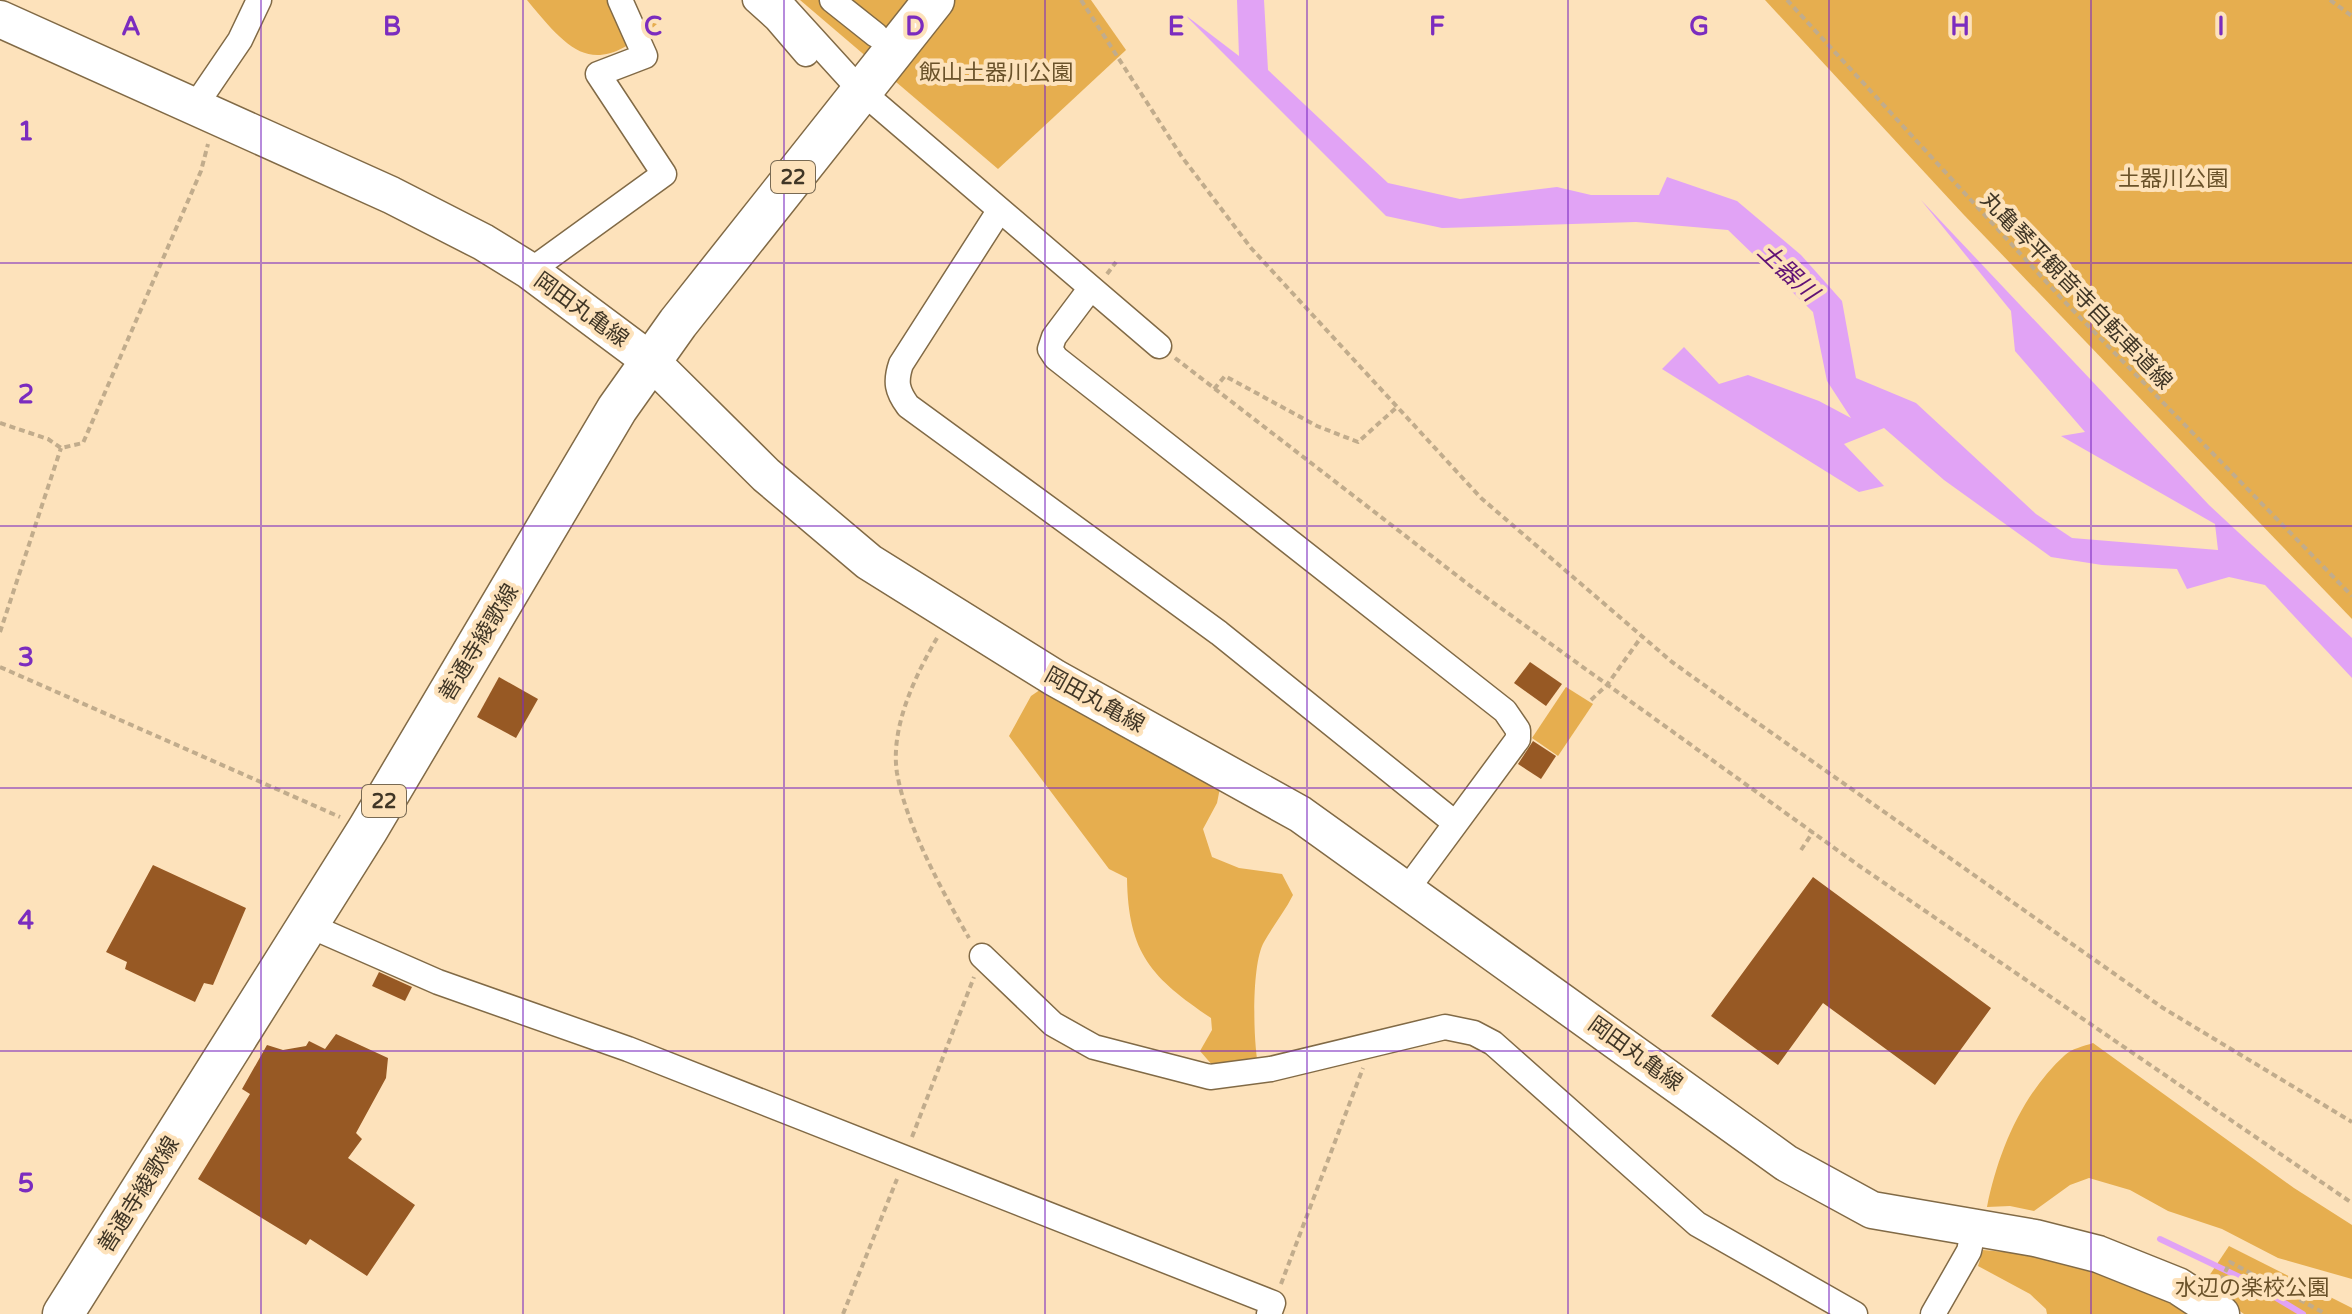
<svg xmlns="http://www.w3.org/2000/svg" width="2352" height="1314" font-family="'Varela Round','Noto Sans JP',sans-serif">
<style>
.green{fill:#e6ae4f}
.water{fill:#e1a3f5}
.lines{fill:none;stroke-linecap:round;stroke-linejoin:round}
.stream{stroke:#e1a3f5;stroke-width:6}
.building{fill:#975924}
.minor-casing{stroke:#816a46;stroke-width:27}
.secondary-casing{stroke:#816a46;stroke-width:39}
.primary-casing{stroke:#816a46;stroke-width:43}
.path{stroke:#c1ac8c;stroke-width:4;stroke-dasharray:6 4;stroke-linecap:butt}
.minor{stroke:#fff;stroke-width:24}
.secondary{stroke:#fff;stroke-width:36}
.primary{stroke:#fff;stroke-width:40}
.grid{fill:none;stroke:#7b2cbf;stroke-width:2;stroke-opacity:0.55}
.labels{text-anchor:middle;stroke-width:8;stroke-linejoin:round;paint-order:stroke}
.shield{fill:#fde2bb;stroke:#796a53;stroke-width:2}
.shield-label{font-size:20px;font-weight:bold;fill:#403626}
.park-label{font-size:22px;fill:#6a522a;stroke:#fde2bb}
.street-label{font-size:22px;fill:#403626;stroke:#fde2bb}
.water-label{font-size:24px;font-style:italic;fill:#601275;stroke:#fde2bb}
.grid-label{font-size:26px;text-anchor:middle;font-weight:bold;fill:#7b2cbf;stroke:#fde2bb;stroke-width:8;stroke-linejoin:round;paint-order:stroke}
</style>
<rect width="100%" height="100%" fill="#fde2bb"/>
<g class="green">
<path d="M527,0H617L624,14L657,24C594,78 573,56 527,0Z"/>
<polygon points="800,0 1091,0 1126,50 998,169"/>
<polygon points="1765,0 2352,0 2352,619 1964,215"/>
<path d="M1047,685L1220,788L1217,803L1203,829L1212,857L1239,868L1282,874L1293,895C1285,911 1273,926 1264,942C1251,964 1253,1046 1259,1070L1220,1074L1200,1051L1212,1030L1211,1018C1152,978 1128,954 1127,878L1109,869L1009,736L1031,696Z"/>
<polygon points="1566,687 1593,704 1558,756 1532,738"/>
<path d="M2093,1043L2294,1188L2352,1225V1279L2278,1258L2222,1229L2168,1211L2130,1190L2089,1178L2070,1185L2034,1211L2010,1206L1987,1207C1998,1152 2022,1094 2065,1055C2071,1049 2084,1046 2093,1043Z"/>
<polygon points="2229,1246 2352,1308 2352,1314 2244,1314 2203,1285"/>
<polygon points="1983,1250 2078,1259 2204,1314 2047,1314 2046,1309 2030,1294 1978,1266"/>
</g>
<polygon class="water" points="1237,0 1264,0 1268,70 1388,183 1460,199 1557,187 1591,195 1659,195 1667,177 1737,201 1801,255 1842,301 1856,378 1916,403 2036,514 2072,538 2218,550 2215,524 2061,436 2085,432 2015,351 2011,311 1921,200 2209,505 2352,638 2352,678 2265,585 2229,577 2187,589 2177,569 2102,565 2051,557 1944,480 1884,428 1844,444 1884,486 1859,492 1662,369 1684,347 1719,384 1748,375 1819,401 1851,418 1827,381 1813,312 1728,230 1636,222 1442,228 1386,216 1184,14 1239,56"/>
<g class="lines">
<polyline class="stream" points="2160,1239 2246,1280 2303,1314"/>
</g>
<g class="building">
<polygon points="1530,662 1562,684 1546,706 1514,683"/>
<polygon points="499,677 538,699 516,738 477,717"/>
<polygon points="1533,741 1556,756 1541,779 1518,764"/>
<polygon points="153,865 246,908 213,985 204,983 195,1002 125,969 127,962 106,952"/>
<polygon points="1813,877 1991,1008 1935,1085 1823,1003 1778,1065 1711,1016"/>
<polygon points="379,972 412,987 405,1001 372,986"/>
<polygon points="336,1034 388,1058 386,1078 356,1133 362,1139 348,1158 415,1205 367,1276 310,1239 306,1245 198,1179 250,1094 242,1089 267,1045 283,1050 306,1046 309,1041 325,1049"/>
</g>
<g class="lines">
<defs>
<g id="minor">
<polyline points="755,0 776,19 806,54"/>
<polyline points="778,0 860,90 1159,346"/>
<polyline points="832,0 876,35"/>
<polyline points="193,109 240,40 259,0"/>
<path d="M999,211L901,364C895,382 897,391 908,406L1219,633L1455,823"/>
<polyline points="530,271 664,174 598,74 645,56 620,0"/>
<polyline points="1090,289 1054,337 1050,349 1056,358 1505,711 1518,730 1518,739 1408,888"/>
<polyline points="308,925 438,982 628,1049 1273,1303 1269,1314"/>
<polyline points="982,956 1053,1024 1094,1047 1210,1077 1271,1069 1445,1027 1474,1033 1493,1043 1697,1224 1855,1314"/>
<polyline points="1933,1314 1969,1251 1974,1228"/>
</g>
<polyline id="secondary" points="0,19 391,195 483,242 530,271 652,362 766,475 869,562 1055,678 1300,814 1786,1163 1872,1210 2035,1238 2098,1254 2178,1286 2221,1314"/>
<polyline id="primary" points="63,1314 368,829 617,409 678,323 934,0"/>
</defs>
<use href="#minor" class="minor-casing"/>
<use href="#secondary" class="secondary-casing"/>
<use href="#primary" class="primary-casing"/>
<g class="path">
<polyline points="1081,0 1182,157 1251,248 1481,498 1672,662 1725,700 2163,1008 2352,1122"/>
<polyline points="1787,0 2061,298 2352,596"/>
<polyline points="2330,0 2352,16"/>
<polyline points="1107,274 1116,262"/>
<polyline points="1175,358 1473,588 1858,865 2352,1203"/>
<polyline points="1214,389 1225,376 1317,426 1358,442 1397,407"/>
<polyline points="0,423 48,439 61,448 83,443 201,171 208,144"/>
<polyline points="0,632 61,448"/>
<path d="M937,638C915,676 890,728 897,773C906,825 943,893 969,938"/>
<polyline points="0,667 340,817"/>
<polyline points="1591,700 1607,685 1642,636"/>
<polyline points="1801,850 1813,832"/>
<polyline points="912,1137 974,977"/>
<polyline points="2221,1281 2230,1262 2326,1314"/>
<polyline points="1281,1284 1363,1068"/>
<polyline points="843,1314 897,1179"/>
</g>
<use href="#minor" class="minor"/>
<use href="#secondary" class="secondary"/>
<use href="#primary" class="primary"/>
</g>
<path class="grid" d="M261,0V1314M523,0V1314M784,0V1314M1045,0V1314M1307,0V1314M1568,0V1314M1829,0V1314M2091,0V1314M0,263H2352M0,526H2352M0,788H2352M0,1051H2352"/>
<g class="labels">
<g class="shield">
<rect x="771" y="161" width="44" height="32" rx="6"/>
<rect x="362" y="785" width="44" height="32" rx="6"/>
</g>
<g class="shield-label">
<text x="793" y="184">22</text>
<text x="384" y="808">22</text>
</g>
<g class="park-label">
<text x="996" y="80">飯山土器川公園</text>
<text x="2173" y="186">土器川公園</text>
<text x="2252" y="1295">水辺の楽校公園</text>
</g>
<g class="street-label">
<text transform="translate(2077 290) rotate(46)" y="8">丸亀琴平観音寺自転車道線</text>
<text transform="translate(582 309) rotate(36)" y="8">岡田丸亀線</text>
<text transform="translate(478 642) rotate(-59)" y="8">善通寺綾歌線</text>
<text transform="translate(1095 699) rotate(29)" y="8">岡田丸亀線</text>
<text transform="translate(1636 1053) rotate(36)" y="8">岡田丸亀線</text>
<text transform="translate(138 1194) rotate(-58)" y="8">善通寺綾歌線</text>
</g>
<g class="water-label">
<text transform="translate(1788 272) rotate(43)" y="8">土器川</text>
</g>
</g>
<g class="grid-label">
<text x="131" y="35">A</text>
<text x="392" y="35">B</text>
<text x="653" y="35">C</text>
<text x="915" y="35">D</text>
<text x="1176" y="35">E</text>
<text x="1437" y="35">F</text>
<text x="1699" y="35">G</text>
<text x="1960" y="35">H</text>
<text x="2221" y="35">I</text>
<text x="26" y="140">1</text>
<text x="26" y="403">2</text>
<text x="26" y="666">3</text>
<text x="26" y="929">4</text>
<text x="26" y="1192">5</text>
</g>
</svg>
